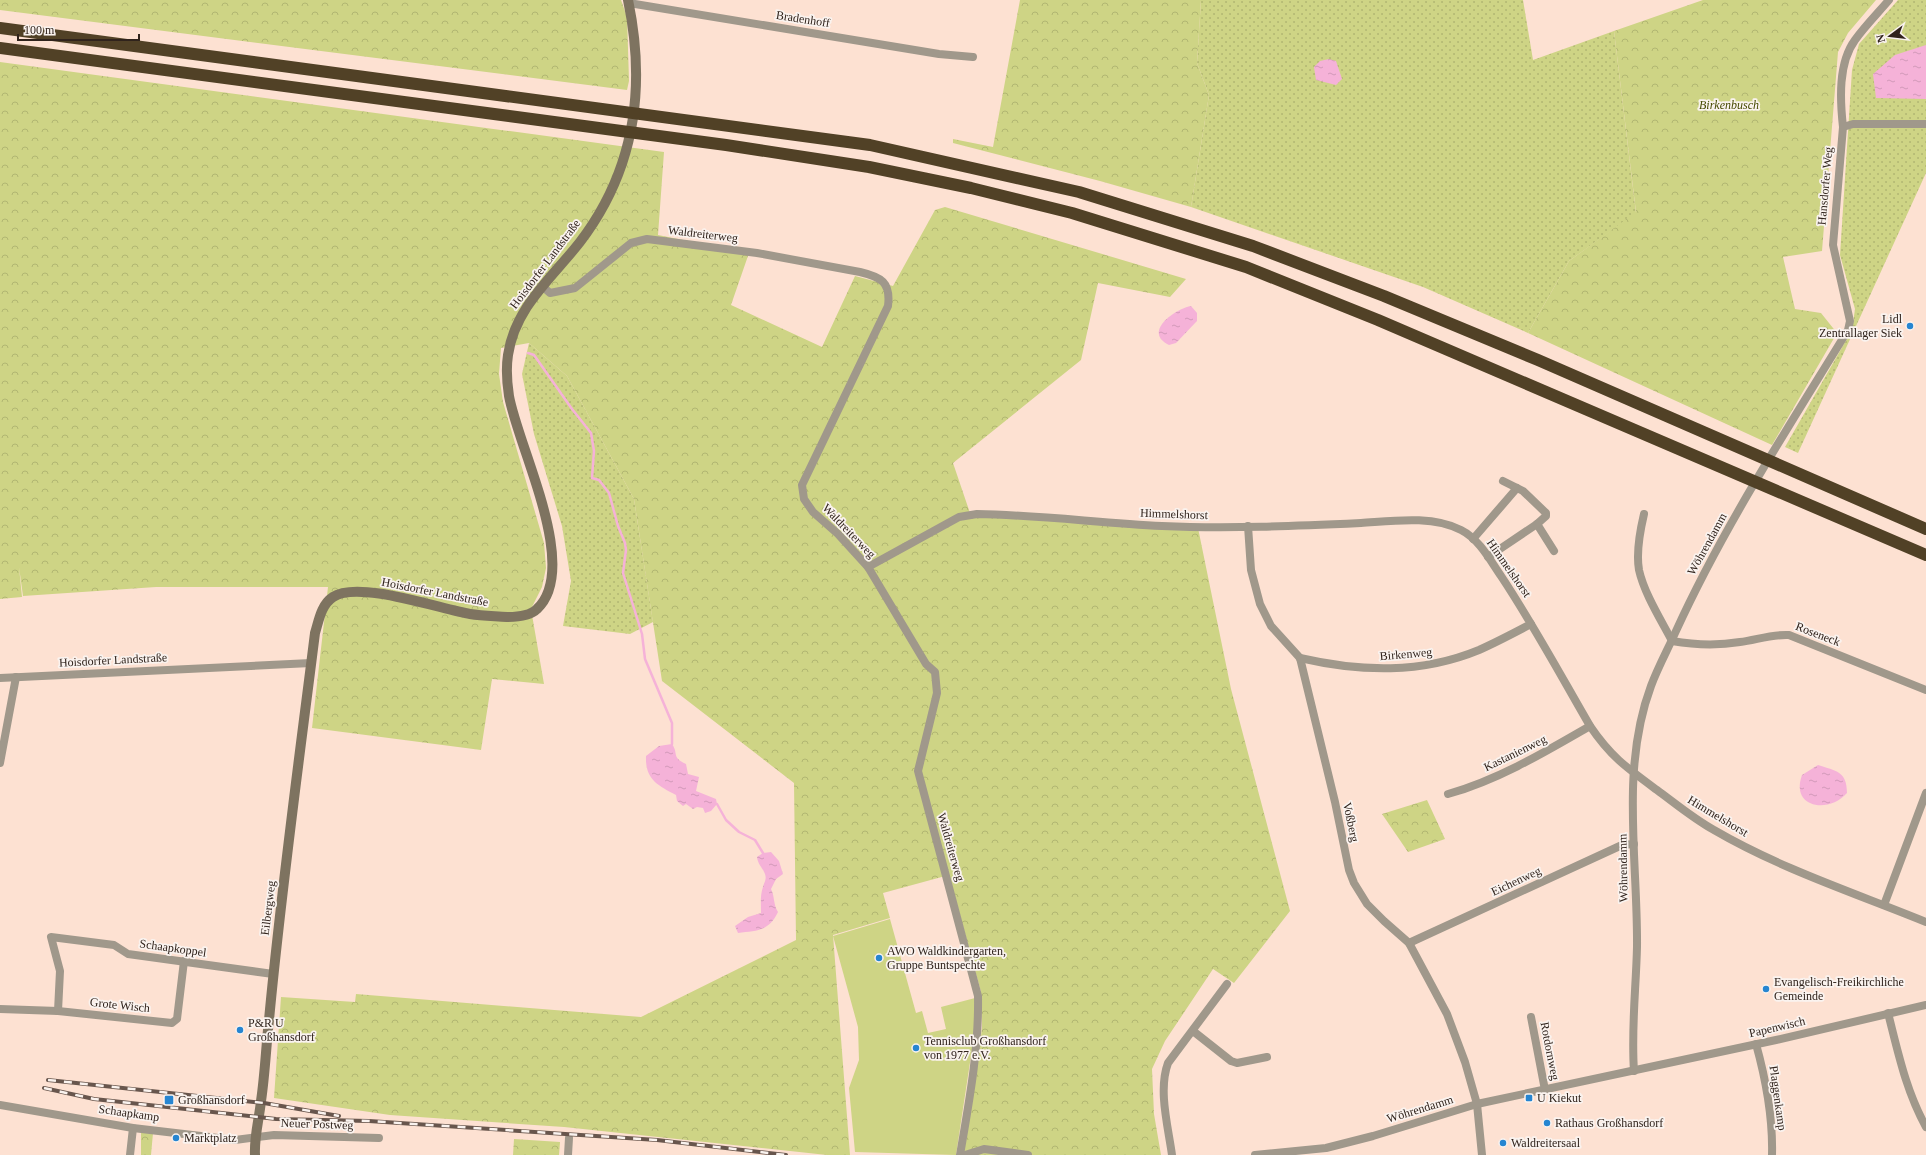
<svg xmlns="http://www.w3.org/2000/svg" width="1926" height="1155" font-family="'Times New Roman',serif">
<style>
.grass{fill:url(#grass-dots)}
.forest{fill:url(#forest-crowns)}
.garden{fill:#ced485}
.water{fill:url(#water-ripples)}
.lines{fill:none;stroke-linecap:round;stroke-linejoin:round}
.stream{stroke:#f5b2d8;stroke-width:2.5}
.minor{stroke:#a0988b;stroke-width:8}
.secondary{stroke:#7e7360;stroke-width:10}
.motorway{stroke:#514126;stroke-width:12}
.rail-casing{stroke:#68564d;stroke-width:4}
.rail{stroke:#faf3ef;stroke-width:2.5;stroke-dasharray:8;stroke-linecap:butt}
.poi-dot{fill:#2685d1;stroke:#faf3ef;stroke-width:1.5}
.labels{text-anchor:middle;stroke-width:3.5;stroke-linejoin:round;paint-order:stroke}
.street-label{font-size:12px;fill:#30231c;stroke:#faf3ef}
.park-label{font-size:12px;font-style:italic;fill:#464a00;stroke:#faf3ef}
.poi-label{font-size:12px;fill:#30231c;stroke:#faf3ef;text-anchor:start}
</style>
<defs>
<pattern id="grass-dots" width="8" height="8" patternUnits="userSpaceOnUse"><rect width="8" height="8" fill="#ced485"/><path d="M2 2h.1M6 6h.1" fill="none" stroke="#b1b672" stroke-width="1.8" stroke-linecap="round"/></pattern>
<pattern id="forest-crowns" width="20" height="18" patternUnits="userSpaceOnUse"><rect width="20" height="18" fill="#ced485"/><path d="M2 6a3 3 0 1 1 6 0M12 15a3 3 0 1 1 6 0" fill="none" stroke="#b1b672"/></pattern>
<pattern id="water-ripples" width="26" height="14" patternUnits="userSpaceOnUse"><rect width="26" height="14" fill="#f5b2d8"/><path d="M2 4q2-2 4 0t4 0M15 11q2-2 4 0t4 0" fill="none" stroke="#d299b9"/></pattern>
</defs>
<rect width="100%" height="100%" fill="#fde1d2"/>
<g class="grass">
<polygon points="1201,0 1523,0 1533,60 1614,31 1636,213 1569,261 1528,333 1423,287 1191,207 1209,95 1197,63"/>
<polygon points="1898,0 1926,0 1926,173 1798,453 1785,447 1852,330 1855,309 1840,255 1852,70 1859,44"/>
<polygon points="529,343 567,376 634,499 653,622 630,634 563,626 571,581 562,526 534,434 522,374"/>
</g>
<g class="forest">
<polygon points="0,0 621,0 627,17 629,81 627,90 0,10"/>
<polygon points="1020,0 1201,0 1197,63 1209,95 1191,207 1100,181 953,143 953,139 993,147"/>
<polygon points="1703,0 1876,0 1848,33 1838,52 1822,251 1783,257 1795,309 1821,313 1837,333 1772,445 1528,333 1569,261 1636,212 1614,31"/>
<polygon points="0,62 664,152 658,235 749,253 731,305 822,347 855,276 893,286 935,210 945,207 1186,279 1170,297 1098,283 1081,360 953,463 970,513 1198,528 1231,689 1290,911 1234,983 1213,969 1165,1041 1152,1069 1154,1114 1161,1155 963,1155 974,1090 982,1028 981,992 949,875 883,893 890,918 833,935 850,1155 827,1155 564,1127 390,1115 274,1098 281,997 355,1002 356,994 641,1017 796,940 794,783 662,681 634,499 567,376 529,343 501,348 499,374 503,402 544,543 546,568 542,587 531,609 544,684 492,679 481,750 312,728 328,587 156,587 23,596 19,567 22,597 0,599"/>
<polygon points="1427,800 1445,839 1408,852 1382,814"/>
<polygon points="141,1131 153,1133 151,1155 141,1155"/>
<polygon points="514,1139 560,1142 559,1155 513,1155"/>
</g>
<polygon class="garden" points="890,919 916,1013 922,1011 928,1033 946,1029 941,1007 975,998 974,1036 956,1155 855,1152 849,1088 859,1060 858,1027 833,936"/>
<g class="water">
<polygon points="1926,45 1926,99 1876,98 1873,74 1895,55"/>
<polygon points="1329,59 1336,61 1342,79 1336,85 1316,80 1314,67 1320,61"/>
<path d="M1191,306L1197,313V321L1176,343L1169,345C1142,332 1175,309 1191,306Z"/>
<path d="M672,744C679,754 671,757 686,764L688,774L699,777L696,791L716,799L717,804L711,811L705,813L703,808L697,807L693,809L686,804L683,806L677,801L676,795C657,785 645,779 646,756L659,746Z"/>
<path d="M1818,765C1836,771 1847,771 1847,793C1829,814 1790,808 1802,775Z"/>
<path d="M771,852L779,861L783,874L776,879L771,889C775,897 773,904 778,912C769,931 757,931 738,933L735,926L748,917L761,913C761,904 760,895 763,887C764,882 767,880 765,874C763,868 758,865 757,857L763,853Z"/>
</g>
<g class="lines">
<g class="stream">
<polyline points="528,353 534,355 572,409 591,433 594,451 592,478 599,480 609,493 618,526 625,543 626,550 623,573 642,634 645,659 672,723 672,744"/>
<polyline points="717,804 726,820 739,832 755,840 763,853"/>
</g>
<g class="minor">
<polyline points="629,3 939,54 973,57"/>
<path d="M1843,127C1840,100 1838,63 1855,40C1865,26 1878,13 1889,0"/>
<path d="M542,286L550,293L575,288L631,243L647,239L757,253L860,272C881,277 891,282 888,306L802,485L804,499L813,512L838,534L868,567L926,664L935,672L937,693L918,771L978,996C979,1050 969,1102 960,1155"/>
<path d="M1644,514C1640,531 1636,553 1639,570C1644,593 1661,620 1672,641C1695,645 1716,646 1740,642C1756,640 1772,634 1789,635L1926,690"/>
<polyline points="1537,524 1554,551"/>
<polyline points="1248,526 1251,570 1260,604 1271,626 1300,658 1335,802 1349,870 1354,883 1367,904 1384,921 1409,943 1447,1014 1465,1062 1477,1104 1482,1155"/>
<polyline points="1473,539 1517,488"/>
<polyline points="1488,557 1537,524 1546,516 1546,513 1523,491 1503,481"/>
<path d="M868,567L959,517L977,514C1038,515 1100,523 1162,526C1228,529 1295,526 1361,523C1392,521 1432,515 1461,530C1479,539 1490,560 1501,576C1533,624 1561,676 1590,726C1611,757 1627,768 1657,790C1676,804 1694,819 1714,830C1781,869 1855,893 1926,922"/>
<path d="M1300,658C1361,672 1421,674 1479,650C1497,642 1514,633 1531,624"/>
<polyline points="0,678 311,663"/>
<polyline points="0,763 16,677"/>
<path d="M1448,794C1498,780 1545,752 1590,726"/>
<polyline points="1884,905 1926,793"/>
<polyline points="1409,943 1622,845 1634,844"/>
<polyline points="0,1009 58,1011 172,1023 177,1019 184,961"/>
<polyline points="58,1011 60,971 51,937 114,945 128,954 273,974"/>
<path d="M1888,1013C1898,1052 1906,1091 1926,1127"/>
<polyline points="1531,1017 1545,1090"/>
<polyline points="1193,1031 1231,1061 1237,1063 1267,1057"/>
<path d="M1756,1044C1766,1080 1773,1118 1772,1155"/>
<path d="M1634,1071C1631,1029 1636,989 1637,947C1638,861 1620,769 1651,686C1658,667 1668,649 1676,631C1724,526 1788,428 1848,330L1850,321L1833,245L1843,127L1853,124H1926"/>
<polyline points="0,1105 133,1128 235,1140 274,1135 379,1138"/>
<polyline points="130,1155 133,1128"/>
<polyline points="568,1155 569,1138"/>
<polyline points="965,1155 984,1149 1028,1155"/>
<path d="M1172,1155C1168,1126 1158,1090 1168,1063L1227,984"/>
<polyline points="1255,1155 1326,1148 1373,1136 1477,1104 1776,1040 1926,1005"/>
</g>
<path class="secondary" d="M255,1155C254,1137 259,1120 261,1101C265,1074 266,1047 269,1020C281,891 299,761 315,633C319,620 321,605 333,597C358,580 440,609 470,614C483,616 495,616 507,617C516,617 530,616 537,609C581,568 518,447 509,396C507,383 506,368 508,355C515,307 552,278 580,242C635,170 646,86 628,0"/>
<g class="motorway">
<polyline points="0,28 870,145 1079,192 1253,246 1384,296 1538,360 1926,529"/>
<polyline points="0,48 726,145 869,167 971,188 1072,213 1246,267 1378,320 1926,555"/>
</g>
<defs>
<g id="rail">
<polyline points="48,1080 264,1103 339,1116"/>
<polyline points="44,1088 94,1099 276,1119 369,1121 657,1140 786,1155"/>
</g>
</defs>
<use href="#rail" class="rail-casing"/>
<use href="#rail" class="rail"/>
</g>
<g class="poi-dot">
<circle cx="1910" cy="326" r="4"/>
<circle cx="879" cy="958" r="4"/>
<circle cx="1766" cy="989" r="4"/>
<circle cx="240" cy="1030" r="4"/>
<circle cx="916" cy="1048" r="4"/>
<rect x="1525" y="1094" width="8" height="8" rx="2"/>
<rect x="164" y="1095" width="10" height="10" rx="2"/>
<circle cx="1547" cy="1123" r="4"/>
<circle cx="176" cy="1138" r="4"/>
<circle cx="1503" cy="1143" r="4"/>
</g>
<g class="labels">
<g class="street-label">
<text transform="translate(803 19) rotate(9)" y="4">Bradenhoff</text>
<text transform="translate(1825 186) rotate(-85)" y="4">Hansdorfer Weg</text>
<text transform="translate(703 234) rotate(7)" y="4">Waldreiterweg</text>
<text transform="translate(545 264) rotate(-53)" y="4">Hoisdorfer Landstraße</text>
<text transform="translate(1174 514) rotate(2)" y="4">Himmelshorst</text>
<text transform="translate(849 531) rotate(46)" y="4">Waldreiterweg</text>
<text transform="translate(1707 544) rotate(-61)" y="4">Wöhrendamm</text>
<text transform="translate(1509 568) rotate(55)" y="4">Himmelshorst</text>
<text transform="translate(435 592) rotate(11)" y="4">Hoisdorfer Landstraße</text>
<text transform="translate(1818 634) rotate(21)" y="4">Roseneck</text>
<text transform="translate(1406 654) rotate(-5)" y="4">Birkenweg</text>
<text transform="translate(113 660) rotate(-3)" y="4">Hoisdorfer Landstraße</text>
<text transform="translate(1515 753) rotate(-26)" y="4">Kastanienweg</text>
<text transform="translate(1718 816) rotate(31)" y="4">Himmelshorst</text>
<text transform="translate(1351 822) rotate(78)" y="4">Voßberg</text>
<text transform="translate(951 847) rotate(74)" y="4">Waldreiterweg</text>
<text transform="translate(1623 868) rotate(-91)" y="4">Wöhrendamm</text>
<text transform="translate(1516 881) rotate(-25)" y="4">Eichenweg</text>
<text transform="translate(268 908) rotate(-83)" y="4">Eilbergweg</text>
<text transform="translate(173 948) rotate(8)" y="4">Schaapkoppel</text>
<text transform="translate(120 1005) rotate(6)" y="4">Grote Wisch</text>
<text transform="translate(1777 1027) rotate(-13)" y="4">Papenwisch</text>
<text transform="translate(1550 1051) rotate(79)" y="4">Rotdornweg</text>
<text transform="translate(1778 1098) rotate(82)" y="4">Plaggenkamp</text>
<text transform="translate(1420 1109) rotate(-17)" y="4">Wöhrendamm</text>
<text transform="translate(129 1113) rotate(8)" y="4">Schaapkamp</text>
<text transform="translate(317 1124) rotate(2)" y="4">Neuer Postweg</text>
</g>
<g class="park-label">
<text x="1729" y="109">Birkenbusch</text>
</g>
<g class="poi-label">
<text x="1902" y="323" text-anchor="end">Lidl<tspan x="1902" dy="14">Zentrallager Siek</tspan></text>
<text x="887" y="955">AWO Waldkindergarten,<tspan x="887" dy="14">Gruppe Buntspechte</tspan></text>
<text x="1774" y="986">Evangelisch-Freikirchliche<tspan x="1774" dy="14">Gemeinde</tspan></text>
<text x="248" y="1027">P&amp;R U<tspan x="248" dy="14">Großhansdorf</tspan></text>
<text x="924" y="1045">Tennisclub Großhansdorf<tspan x="924" dy="14">von 1977 e.V.</tspan></text>
<text x="1537" y="1102">U Kiekut</text>
<text x="178" y="1104">Großhansdorf</text>
<text x="1555" y="1127">Rathaus Großhansdorf</text>
<text x="184" y="1142">Marktplatz</text>
<text x="1511" y="1147">Waldreitersaal</text>
</g>
</g>
<g transform="translate(1890 36) rotate(255)" stroke="#faf3ef" stroke-width="3" paint-order="stroke">
<path d="M0-3L7 15L0 10L-7 15Z" fill="#30231c"/>
<text y="-6" font-size="11" font-weight="bold" text-anchor="middle" fill="#30231c">N</text>
</g>
<path d="M18 34v6h121v-6" fill="none" stroke="#30231c" stroke-width="2"/>
<text x="24" y="34" font-size="12" fill="#30231c" stroke="#faf3ef" stroke-width="3" paint-order="stroke">100 m</text>
</svg>
